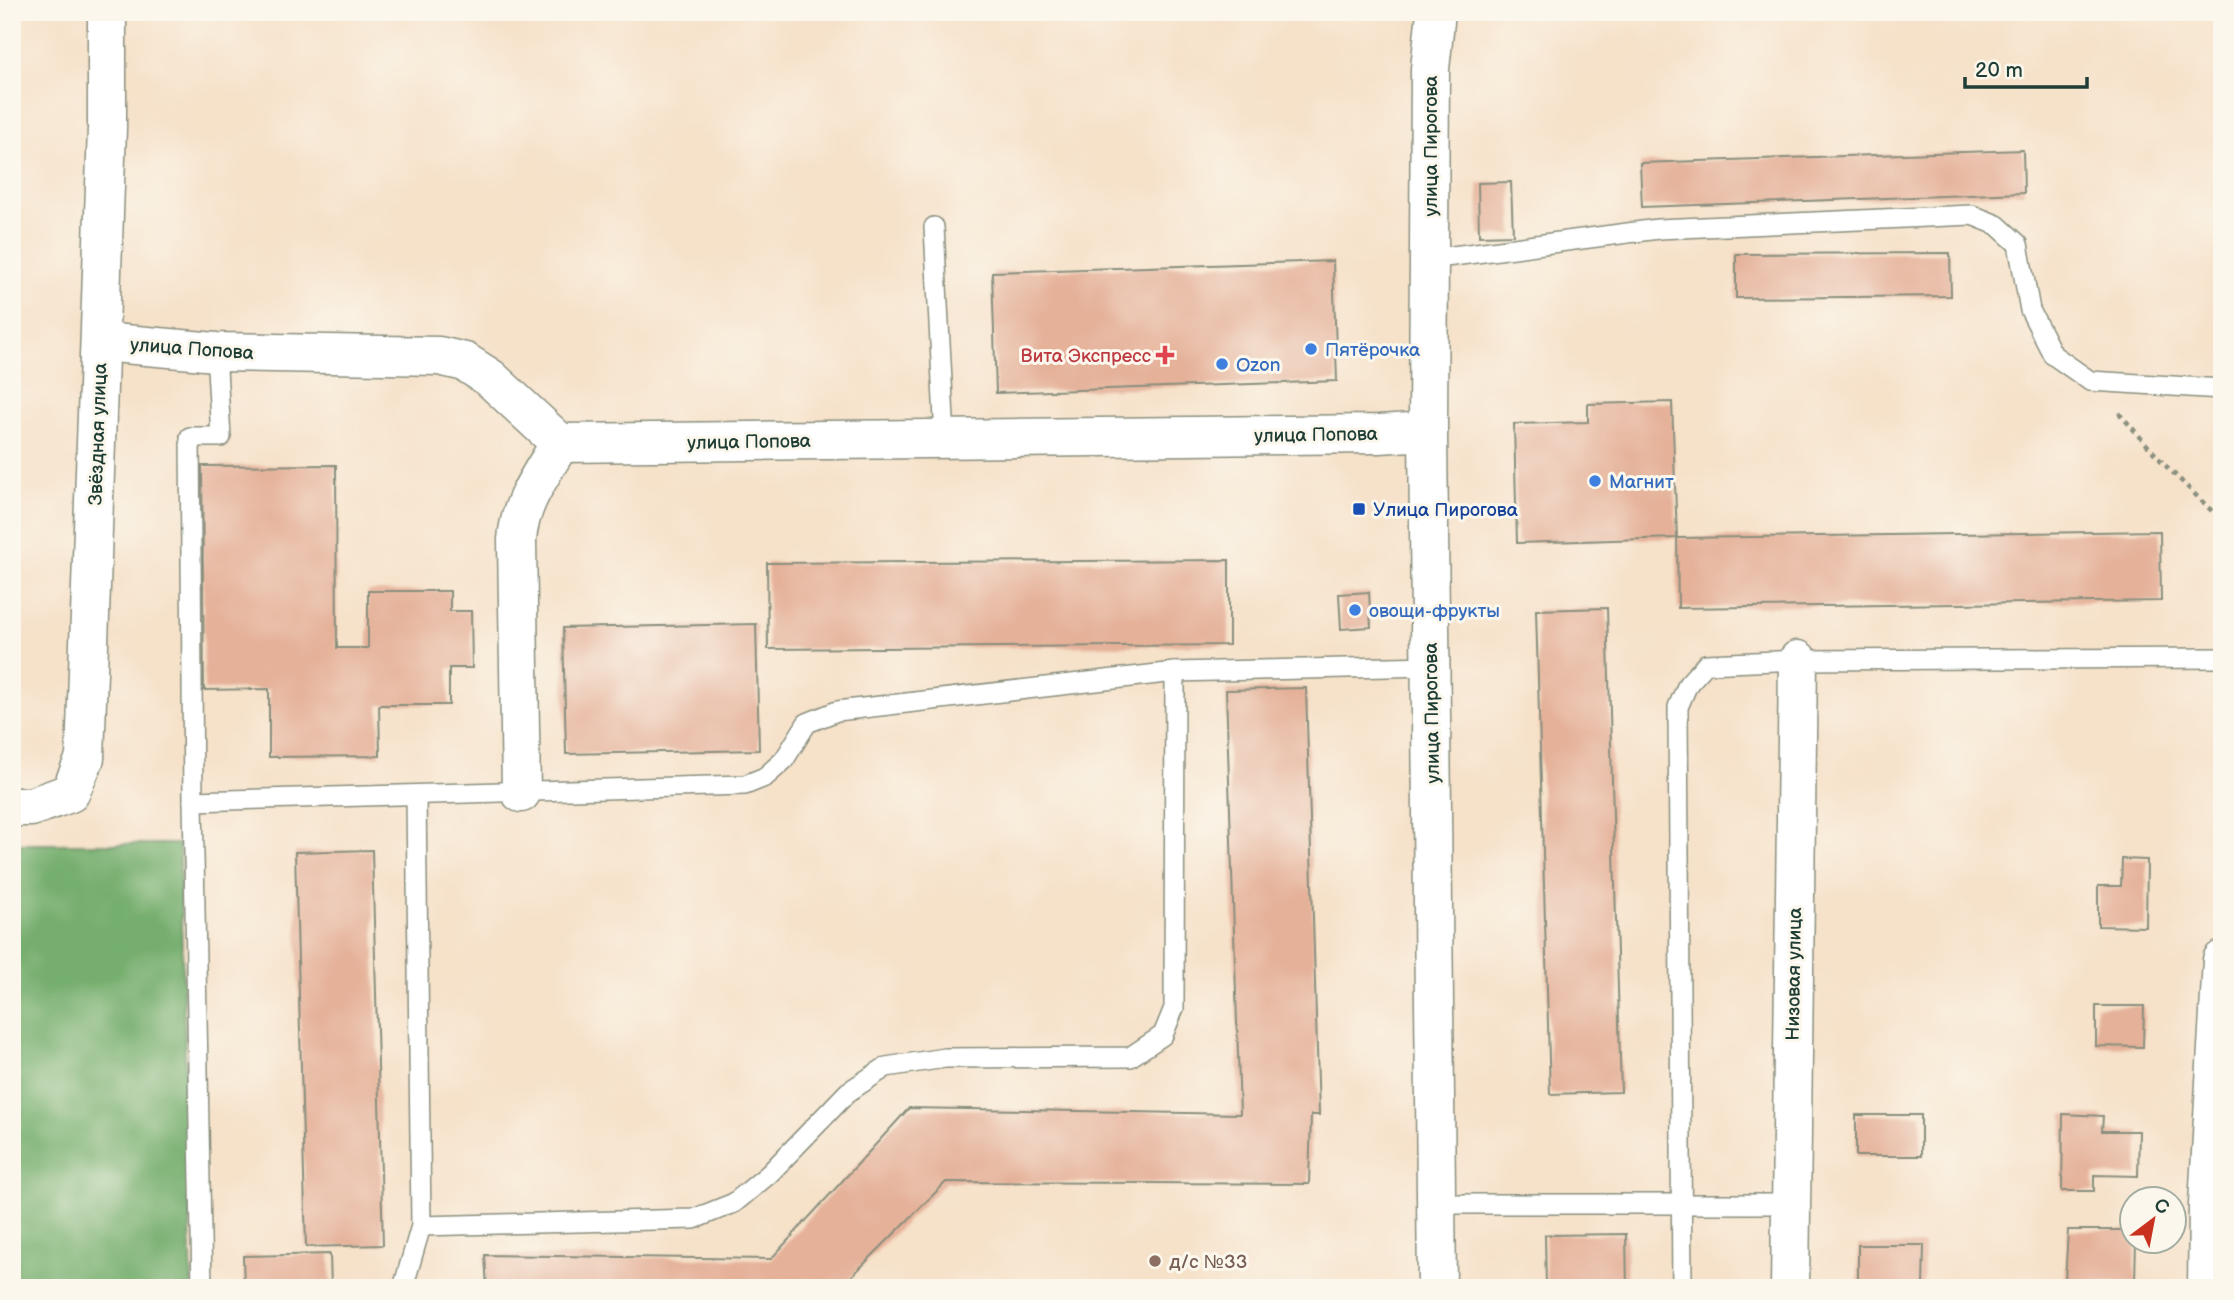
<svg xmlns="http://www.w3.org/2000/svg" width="2234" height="1300" font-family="'Balsamiq Sans',sans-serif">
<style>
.forest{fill:#74ae6d;stroke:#4a7650;stroke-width:2}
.building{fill:#e5b199}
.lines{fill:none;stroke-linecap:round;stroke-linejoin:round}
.lane-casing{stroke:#8a8f7e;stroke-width:22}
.street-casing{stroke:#8a8f7e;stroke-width:41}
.secondary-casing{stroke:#8a8f7e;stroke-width:41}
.path{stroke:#8a8f7e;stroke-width:4.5;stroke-dasharray:5 5;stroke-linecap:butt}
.lane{stroke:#fff;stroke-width:19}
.street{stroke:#fff;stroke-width:38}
.secondary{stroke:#fff;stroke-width:38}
.shop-dot{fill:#3f7fe0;stroke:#fbf7ec;stroke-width:2.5}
.health-dot{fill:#e0444e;stroke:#fbf7ec;stroke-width:2.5}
.transit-dot{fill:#1a4fb4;stroke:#fbf7ec;stroke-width:2.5}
.education-dot{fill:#8d6e63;stroke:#fbf7ec;stroke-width:2.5}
.labels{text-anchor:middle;stroke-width:6;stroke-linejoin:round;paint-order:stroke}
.street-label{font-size:19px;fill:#1f3d34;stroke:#fbf7ec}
.shop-label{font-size:19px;fill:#366cbe;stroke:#fbf7ec;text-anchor:start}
.health-label{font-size:19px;fill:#be3a42;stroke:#fbf7ec;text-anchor:end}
.transit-label{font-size:19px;fill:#164399;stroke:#fbf7ec;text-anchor:start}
.education-label{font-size:19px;fill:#785e54;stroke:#fbf7ec;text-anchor:start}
</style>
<rect width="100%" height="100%" fill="#fbf7ec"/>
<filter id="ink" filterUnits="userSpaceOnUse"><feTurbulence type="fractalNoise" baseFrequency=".0143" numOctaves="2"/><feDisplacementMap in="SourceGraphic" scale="14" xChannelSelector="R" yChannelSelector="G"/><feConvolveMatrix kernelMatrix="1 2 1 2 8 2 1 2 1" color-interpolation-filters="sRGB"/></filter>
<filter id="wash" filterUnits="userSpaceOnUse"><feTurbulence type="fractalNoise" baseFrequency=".00686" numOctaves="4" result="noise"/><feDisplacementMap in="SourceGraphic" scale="28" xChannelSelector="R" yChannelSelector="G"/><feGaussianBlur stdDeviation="1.57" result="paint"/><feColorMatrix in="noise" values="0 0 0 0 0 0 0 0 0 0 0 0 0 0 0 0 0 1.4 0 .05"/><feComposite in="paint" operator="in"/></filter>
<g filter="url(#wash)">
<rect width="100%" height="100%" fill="#f6e1c9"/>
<polygon class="forest" points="12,844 179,844 192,1288 12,1288"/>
<g id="blocks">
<g class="building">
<polygon points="2023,150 2024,193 1642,207 1640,163"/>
<polygon points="1511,182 1513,235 1479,236 1478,183"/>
<polygon points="1950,253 1951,296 1736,298 1736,254"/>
<polygon points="1333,261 1337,381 996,393 992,272"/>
<polygon points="1672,402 1677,538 1517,543 1514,424 1588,422 1588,404"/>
<polygon points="336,465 337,648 368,648 368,591 450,591 450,611 471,611 472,668 449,668 449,705 379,705 380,756 269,757 269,689 204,690 202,466"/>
<polygon points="2160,531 2161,601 1678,608 1677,538"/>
<polygon points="1229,560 1229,645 768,649 767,563"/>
<polygon points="1369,592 1371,627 1341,629 1339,594"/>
<polygon points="1607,608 1621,1092 1550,1094 1536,610"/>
<polygon points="756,624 759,750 566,754 563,628"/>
<polygon points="1306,688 1319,1115 1311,1115 1309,1184 946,1182 840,1288 487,1288 485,1255 771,1259 909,1108 1240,1114 1226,690"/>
<polygon points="372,850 383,1245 306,1247 295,852"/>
<polygon points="2122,859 2147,860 2146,927 2098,926 2098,886 2121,886"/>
<polygon points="2096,1006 2144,1006 2143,1047 2096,1046"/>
<polygon points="2063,1114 2103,1116 2102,1131 2139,1131 2138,1176 2094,1175 2094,1191 2062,1191"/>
<rect x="1856" y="1115" width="65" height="41"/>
<polygon points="2068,1230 2132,1230 2132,1240 2136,1240 2135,1282 2065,1281"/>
<polygon points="1626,1234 1627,1288 1546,1288 1545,1235"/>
<polygon points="1858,1245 1924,1245 1923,1286 1858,1286"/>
<polygon points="330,1254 331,1288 244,1288 243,1256"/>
</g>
</g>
</g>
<g filter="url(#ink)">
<use href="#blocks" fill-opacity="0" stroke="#8a8f7e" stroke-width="2"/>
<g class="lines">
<defs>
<g id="lane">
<polyline points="934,227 945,439"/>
<polyline points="1430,259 1658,229 1972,215 1997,225 2018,244 2030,310 2053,355 2090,381 2222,389"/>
<polyline points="193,801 745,785 765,777 784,760 807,723 837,711 1175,672 1431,666"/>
<polyline points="1436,1204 1790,1204"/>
<polyline points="421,1226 694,1219 734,1203 769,1174 848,1092 886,1067 945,1058 1130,1057 1163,1035 1174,1008 1175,672"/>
<polyline points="202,1288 193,801 190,437 221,437 216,352"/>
<polyline points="403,1288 421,1226 416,795"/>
<polyline points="1682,1288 1678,707 1688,684 1706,664 1798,660 2222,658"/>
</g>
<g id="street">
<polyline points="101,342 216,352 439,356 465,362 490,378 560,443 1379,434 1428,431"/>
<path d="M521,793L517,540C520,501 541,476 560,443"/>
<polyline points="12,807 31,807 70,793 85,758 107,128 107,12"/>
<polyline points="1790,1288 1798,660"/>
<polyline points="2207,1288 2208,1205 2222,960"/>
</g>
<polyline id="secondary" points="1436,12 1430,69 1428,431 1437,1288"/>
</defs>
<use href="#lane" class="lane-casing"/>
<use href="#street" class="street-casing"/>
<use href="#secondary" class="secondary-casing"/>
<polyline class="path" points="2119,413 2164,464 2222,521"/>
<use href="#lane" class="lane"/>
<use href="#street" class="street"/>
<use href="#secondary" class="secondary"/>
</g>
</g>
<g class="shop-dot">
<circle cx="1311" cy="349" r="7"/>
<circle cx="1222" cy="364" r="7"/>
<circle cx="1595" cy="481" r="7"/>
<circle cx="1355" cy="610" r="7"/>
</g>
<path class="health-dot" d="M1161.5 344.5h7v7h7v7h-7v7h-7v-7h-7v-7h7z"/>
<rect class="transit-dot" x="1352" y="502" width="14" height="14" rx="3.5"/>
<circle class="education-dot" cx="1155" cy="1261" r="7"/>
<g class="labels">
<g class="street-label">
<text transform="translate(1430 146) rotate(-90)" y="7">улица Пирогова</text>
<text transform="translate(192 348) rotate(4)" y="7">улица Попова</text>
<text transform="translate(97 434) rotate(-88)" y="7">Звёздная улица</text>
<text transform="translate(1316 434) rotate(-1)" y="7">улица Попова</text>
<text transform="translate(749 441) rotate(-1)" y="7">улица Попова</text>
<text transform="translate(1431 713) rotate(-91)" y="7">улица Пирогова</text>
<text transform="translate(1793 974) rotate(-89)" y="7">Низовая улица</text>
</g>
<g class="shop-label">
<text x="1325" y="356">Пятёрочка</text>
<text x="1236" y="371">Ozon</text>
<text x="1609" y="488">Магнит</text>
<text x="1369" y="617">овощи-фрукты</text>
</g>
<g class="health-label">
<text x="1151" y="362">Вита Экспресс</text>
</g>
<g class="transit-label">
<text x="1373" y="516">Улица Пирогова</text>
</g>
<g class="education-label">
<text x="1169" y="1268">д/с №33</text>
</g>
</g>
<rect width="2234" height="1300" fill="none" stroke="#fbf7ec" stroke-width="42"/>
<g transform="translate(2153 1220) rotate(32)"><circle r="33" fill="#fbf7ec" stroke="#a3ada2" stroke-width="2"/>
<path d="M0-5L12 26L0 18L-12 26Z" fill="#c8321e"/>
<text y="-10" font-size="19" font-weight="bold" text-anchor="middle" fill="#1f3d34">С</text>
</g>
<path d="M1965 77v10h122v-10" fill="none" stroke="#1f3d34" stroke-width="3.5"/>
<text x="1975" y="77" font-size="21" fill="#1f3d34" stroke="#fbf7ec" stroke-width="5" paint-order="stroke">20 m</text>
</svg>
